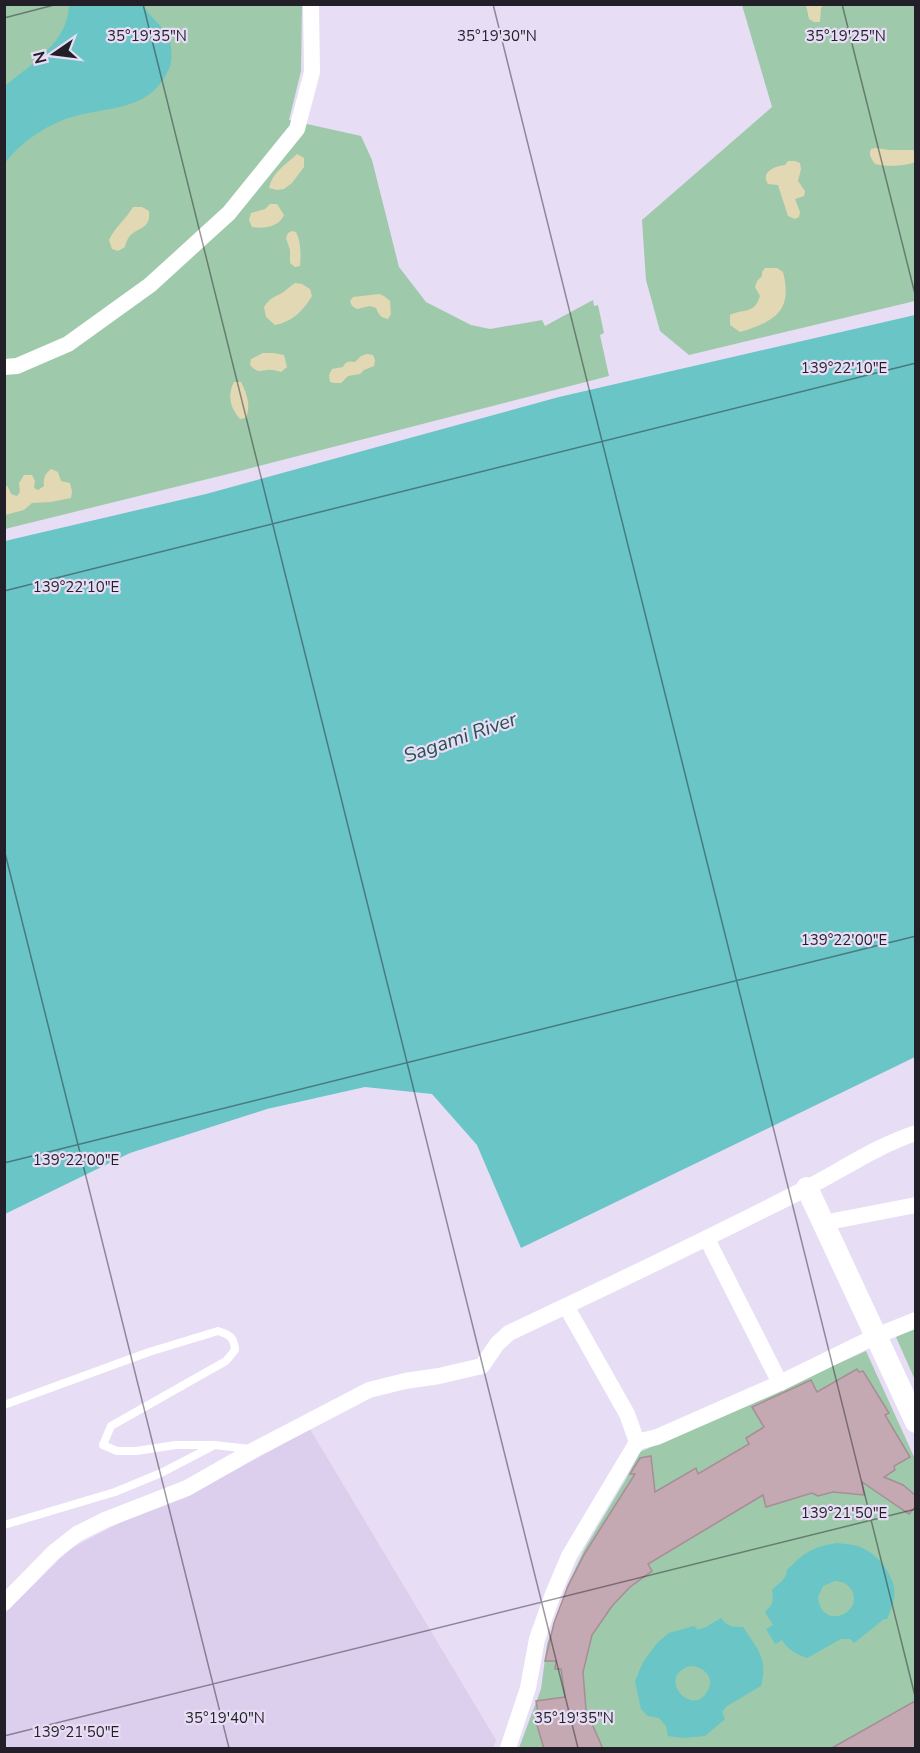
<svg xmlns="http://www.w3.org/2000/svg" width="920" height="1753" font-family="'Nunito Sans',sans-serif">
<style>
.built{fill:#dccfee}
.green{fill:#9ec9ab}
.sand{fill:#e2d9b4}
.water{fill:#69c5c6;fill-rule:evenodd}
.building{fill:#c5a9b2;stroke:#a78d95;stroke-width:1.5}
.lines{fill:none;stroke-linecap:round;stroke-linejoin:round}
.lane{stroke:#fff;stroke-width:8}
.street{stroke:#fff;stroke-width:16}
.secondary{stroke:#fff;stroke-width:22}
.ticks{fill:none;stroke:#231f28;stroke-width:1.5;stroke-opacity:0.45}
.labels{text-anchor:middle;stroke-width:4.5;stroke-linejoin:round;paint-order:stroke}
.water-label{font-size:20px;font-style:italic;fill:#265151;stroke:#e7ddf5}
.ticks-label{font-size:15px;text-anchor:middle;fill:#231f28;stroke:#e7ddf5;stroke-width:4.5;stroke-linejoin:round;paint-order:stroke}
</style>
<rect width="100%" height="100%" fill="#e7ddf5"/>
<polygon class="built" points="310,1429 496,1740 493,1748 5,1748 5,1613 70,1549 133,1516 185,1498"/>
<g class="green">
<polygon points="4,5 302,5 301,71 289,120 361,136 372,160 399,267 426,302 471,325 490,329 542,320 545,326 593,300 594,306 598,305 604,333 600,335 609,376 236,472 5,529"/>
<polygon points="742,5 915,5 915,301 689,355 660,331 646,280 642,220 772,107"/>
<polygon points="915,1328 915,1380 896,1337"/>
<polygon points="866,1351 915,1459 915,1748 519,1748 541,1689 547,1644 567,1586 584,1550 626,1479 640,1452"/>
</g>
<g class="sand">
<polygon points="806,5 823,5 821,8 820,22 814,22 809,19"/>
<path d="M876,148L889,150H913L915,152V162C908,166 884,167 875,164C872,160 868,155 871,149Z"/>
<path d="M297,154L304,158V167L292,183L284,189L277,190L269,188C273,171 286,165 297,154Z"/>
<path d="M788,161H795L800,163L801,169L798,181L805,191L804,196L795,199L800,212L799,217L795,219L788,216L778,185L768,184C760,172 775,166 785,165Z"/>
<path d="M270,204H277L284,215C279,227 264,229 252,227L249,220L251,213L265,209Z"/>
<path d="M133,207H142L149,211C151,230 138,226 129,237C128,238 125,245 125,247L118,251L112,249L109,240C115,227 126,219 133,207Z"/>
<path d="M292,231L296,232C301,241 301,256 300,266L295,267L290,263V250L286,238L288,233Z"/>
<path d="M765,268H777L783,272C793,311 775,321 740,332L730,325V315C744,308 754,315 760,296L755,287L757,281L762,276V272Z"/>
<path d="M295,283L302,284L310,289L312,296C303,311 292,322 275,325L266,317L264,307C269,299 274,297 282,293C287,290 290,286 295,283Z"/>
<path d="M379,294L384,296L390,301L391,314L388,319C381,318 379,315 376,308L370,306L357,309L352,306L350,301L353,297Z"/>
<path d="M263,353H273L284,355L287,367L281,372C278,371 275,370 272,370C262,368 260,376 250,365L251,359Z"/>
<path d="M367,354L373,355L375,360L374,366L364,370L360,374L348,376L341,383H335L330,382L329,375L332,369L343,367C346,361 349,361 355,362L361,356Z"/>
<path d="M234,382H241C247,394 251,405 246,418L240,419C230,408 227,395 234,382Z"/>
<path d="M51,469L58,472L61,481L70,483L72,491L71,498L51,502L32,503L24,510L5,515V485L8,487L11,494L17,496L20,492L19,483L24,475H32L35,481L34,488L38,490L44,486C43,478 45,474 51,469Z"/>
</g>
<g class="water">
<path d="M69,5H143C150,17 162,25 168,37C173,48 173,63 167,73C145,115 101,105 63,120C42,128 18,145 5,163V86C31,64 68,43 69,5Z"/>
<polygon points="915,315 915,1057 521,1248 477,1145 432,1094 365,1087 267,1109 130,1153 5,1214 5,541 206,494 559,397"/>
<path d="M836,1543C844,1544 853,1544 860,1547C876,1553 890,1570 894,1587C896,1597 891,1610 887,1619H884L854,1643L850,1639H841L807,1658C796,1654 788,1650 782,1640L775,1644L766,1629L773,1625L765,1612C773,1605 774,1600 772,1590C778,1583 786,1581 787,1570C805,1552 811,1548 836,1543ZM835,1581C841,1581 847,1583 851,1589C866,1613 821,1632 818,1597L823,1586Z"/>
<path d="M721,1618C727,1627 733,1627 743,1627C758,1650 768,1658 761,1686L727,1706L722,1712L725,1719L705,1736L682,1738L668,1736L666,1726L659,1718L648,1716L641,1709L635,1681L643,1662L658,1642L669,1633L694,1626L698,1630L706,1627ZM690,1666C703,1666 715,1677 708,1690C694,1720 654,1677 690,1666Z"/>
</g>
<g class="building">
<polygon points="857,1369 859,1372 863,1371 889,1413 885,1415 910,1457 894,1466 895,1470 884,1477 903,1485 915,1495 915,1507 909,1514 862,1482 864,1495 833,1492 818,1496 812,1493 766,1507 763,1495 648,1564 652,1571 630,1587 612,1606 592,1635 583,1672 586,1710 603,1749 544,1749 535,1718 539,1718 536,1701 565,1697 561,1669 555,1669 556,1661 545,1661 554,1623 568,1586 585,1553 635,1474 630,1474 640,1458 651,1456 655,1492 696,1468 698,1474 749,1444 746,1438 764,1427 752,1407 811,1380 817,1392"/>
<polygon points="915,1701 915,1749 830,1749"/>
</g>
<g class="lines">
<g class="lane">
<path d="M4,1405L149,1352L218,1331C230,1335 234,1337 235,1350L226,1361L111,1426L103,1445L117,1451H136L176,1445H214L250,1449"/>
<polyline points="4,1525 115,1492 161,1473 211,1447"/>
</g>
<g class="street">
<polyline points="4,367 17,366 68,344 150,285 229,213 297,129 312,72 311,4"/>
<polyline points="823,1223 916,1205"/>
<polyline points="707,1239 780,1383"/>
<polyline points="637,1442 657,1437 780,1383 876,1336 916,1320"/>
<polyline points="4,1603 54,1552 77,1534 105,1520 187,1488 254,1450 369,1390 405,1381 439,1376 482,1366 497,1344 509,1333 566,1306"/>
<path d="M508,1748L528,1688L537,1639L553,1594L569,1556L637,1442L627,1414L566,1306C646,1268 726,1229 805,1189C842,1170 876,1146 916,1133"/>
</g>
<polyline class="secondary" points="807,1188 916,1422"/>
</g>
<path class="ticks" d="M143,4L578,1748M493,4L916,1700M842,4L916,298M4,18L58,4M4,591L916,363M4,849L229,1748M4,1163L916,936M4,1736L916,1509"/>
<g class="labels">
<g class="water-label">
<text transform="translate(460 737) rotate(-19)" y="7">Sagami River</text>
</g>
</g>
<g class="ticks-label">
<text x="147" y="41">35°19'35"N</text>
<text x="497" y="41">35°19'30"N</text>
<text x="846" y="41">35°19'25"N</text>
<text x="844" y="373">139°22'10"E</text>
<text x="76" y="592">139°22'10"E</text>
<text x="844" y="945">139°22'00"E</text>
<text x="76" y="1165">139°22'00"E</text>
<text x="844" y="1518">139°21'50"E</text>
<text x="225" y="1723">35°19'40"N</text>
<text x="574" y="1723">35°19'35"N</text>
<text x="76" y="1737">139°21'50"E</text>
</g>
<rect width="920" height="1753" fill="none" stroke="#231f28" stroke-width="12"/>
<g transform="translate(54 54) rotate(256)" stroke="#e7ddf5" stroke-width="4.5" paint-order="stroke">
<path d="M0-4.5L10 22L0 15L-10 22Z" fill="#231f28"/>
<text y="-9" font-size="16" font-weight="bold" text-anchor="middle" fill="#231f28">N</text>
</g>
</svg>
